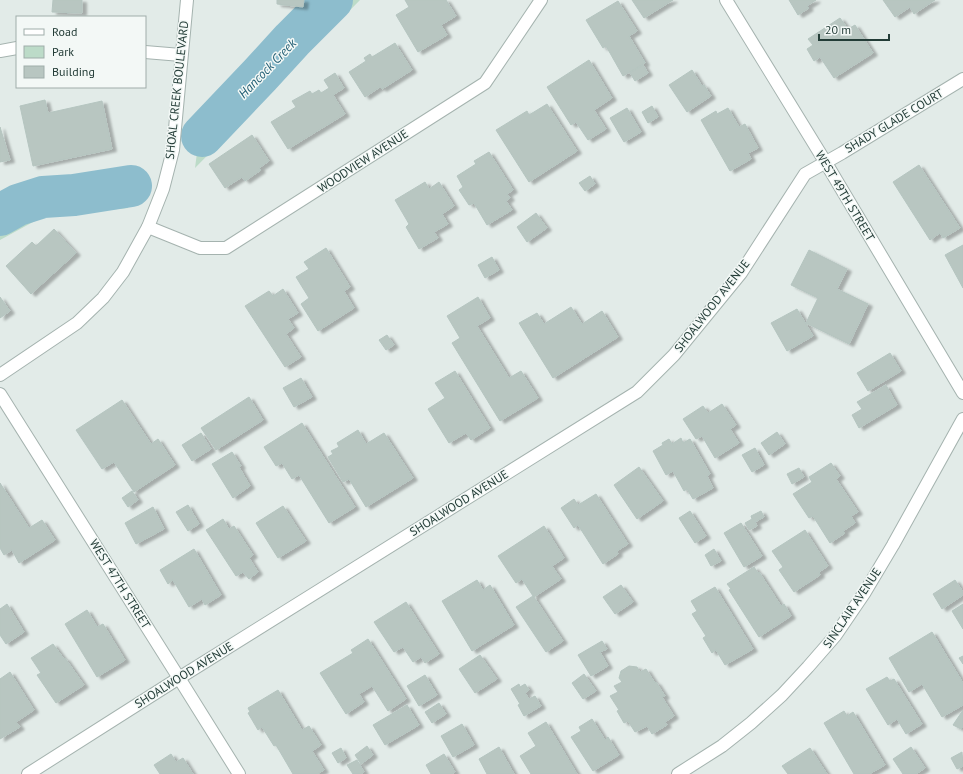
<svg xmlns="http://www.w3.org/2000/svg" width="963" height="774" font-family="'PT Sans',sans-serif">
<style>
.green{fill:#bcdbc8}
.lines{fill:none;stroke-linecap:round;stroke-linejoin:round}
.river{stroke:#8dbdcd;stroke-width:42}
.building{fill:#b8c6c1;stroke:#b5c5c0;filter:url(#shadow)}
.minor-casing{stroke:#a5b3af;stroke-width:14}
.tertiary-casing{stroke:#a5b3af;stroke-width:14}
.minor{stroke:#fff;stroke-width:12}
.tertiary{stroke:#fff;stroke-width:12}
.labels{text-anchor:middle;stroke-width:3;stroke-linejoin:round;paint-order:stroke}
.street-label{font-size:12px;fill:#233c37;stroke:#f3f8f6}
.water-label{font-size:13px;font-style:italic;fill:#215e74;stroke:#f3f8f6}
</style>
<defs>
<filter id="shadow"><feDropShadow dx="4.5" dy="2.5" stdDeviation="1" flood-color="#0004"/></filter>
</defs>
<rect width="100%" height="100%" fill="#e2ebe8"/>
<g class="green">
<polygon points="309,0 360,0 195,168 203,107 242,74"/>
<polygon points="130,168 128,208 44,216 0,240 0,196 51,178"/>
</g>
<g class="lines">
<g class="river">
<polyline points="202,136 260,75 292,40 332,0"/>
<polyline points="0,215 18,205 43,197 74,195 131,186"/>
</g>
</g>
<g class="building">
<polygon points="53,0 82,0 82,13 52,12"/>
<polygon points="277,0 304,0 303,7 277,4"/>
<polygon points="405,0 446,0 456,16 441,25 447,35 418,52 396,15 409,7"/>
<polygon points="632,0 673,0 644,18"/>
<polygon points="789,0 816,0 807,6 809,8 798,15"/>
<polygon points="883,0 935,0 914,14 910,7 895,17"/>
<polygon points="618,1 637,31 629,36 645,63 623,76 606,46 603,48 586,20"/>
<polygon points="840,18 848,29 855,25 873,53 834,78 820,57 814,61 807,49 813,45 808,39"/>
<polygon points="395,43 412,70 382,89 380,87 365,97 349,72 366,61 364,58 370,54 372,57"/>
<polygon points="589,60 612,98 594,110 606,129 588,140 576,122 571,125 547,87"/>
<polygon points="643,65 648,73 635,81 630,73"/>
<polygon points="692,70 702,86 704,85 711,96 687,112 669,85"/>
<polygon points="335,73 344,88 333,95 345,114 288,149 271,122 296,107 292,101 310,91 312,94 319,90 321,93 329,88 324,80"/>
<polygon points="45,100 48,113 102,101 112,149 33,166 20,106"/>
<polygon points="547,104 577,151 529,182 496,130 527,111 529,115"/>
<polygon points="652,106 658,117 648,123 642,112"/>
<polygon points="627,108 641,132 624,142 610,118"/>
<polygon points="728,108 739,127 745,124 758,148 748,153 751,159 730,171 701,120 716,111 717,114"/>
<polygon points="0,127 10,160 0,162"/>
<polygon points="252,135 269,161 259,168 261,170 245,181 242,177 225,188 209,164"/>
<polygon points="489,152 513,190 507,194 510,198 506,201 512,210 487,225 474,203 469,205 459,190 463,187 457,176 476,164 474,161"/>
<polygon points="919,165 960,228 943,238 940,233 930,240 893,182"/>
<polygon points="590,176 595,184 585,191 579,183"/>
<polygon points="425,182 429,189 439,182 454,206 442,214 448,224 434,232 438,238 419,249 406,227 409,224 395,200"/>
<polygon points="536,213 547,228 527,242 517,227"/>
<polygon points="54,229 76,253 31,294 6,266 32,242 36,246"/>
<polygon points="963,245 963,288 945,255"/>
<polygon points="326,248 350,287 344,291 354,308 318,331 301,304 309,298 296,277 309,269 304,262"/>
<polygon points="809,250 847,269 837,289 868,304 849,344 806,323 818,298 791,285"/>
<polygon points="492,257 499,270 485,278 478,265"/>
<polygon points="283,289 298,313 288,319 294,328 286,334 301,357 285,367 245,306 269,291 273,296"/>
<polygon points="0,297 10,311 0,318"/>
<polygon points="478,297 490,318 477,326 509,378 521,371 538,398 500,421 452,343 460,338 447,316"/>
<polygon points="571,307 582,324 602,311 618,337 553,378 519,323 537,313 544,324"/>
<polygon points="797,309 813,336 787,351 771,323"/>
<polygon points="387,335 394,345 386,350 379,340"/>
<polygon points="890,353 901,371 868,391 857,373"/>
<polygon points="455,371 490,428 471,440 466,433 449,443 428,409 445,398 435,383"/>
<polygon points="301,378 312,397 294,407 283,388"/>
<polygon points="886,385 897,405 859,428 852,415 862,409 857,402"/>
<polygon points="249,397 263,420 216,450 201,428"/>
<polygon points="122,400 151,444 158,439 175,465 134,492 114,462 102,469 76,430"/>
<polygon points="722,404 736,425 730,429 739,443 715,458 702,436 696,439 683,419 703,406 708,413"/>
<polygon points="302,423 355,507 329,523 299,475 292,479 282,463 276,466 264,447"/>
<polygon points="358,430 366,444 384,433 413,478 366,507 349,479 343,482 328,457 333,454 331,451 339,447 337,443"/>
<polygon points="777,432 785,444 769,455 761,443"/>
<polygon points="201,433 211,449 192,461 182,445"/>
<polygon points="681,438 683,443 690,439 710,474 707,476 713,488 693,499 687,489 684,491 673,471 666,475 653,451 663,445 662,443 669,439 672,444"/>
<polygon points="755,448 764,465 752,472 742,455"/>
<polygon points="232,452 241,466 239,467 250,486 233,498 212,464"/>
<polygon points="831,463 840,476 836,479 858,512 851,516 855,523 843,531 845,533 830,543 813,516 809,518 793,494 812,482 809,477"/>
<polygon points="639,467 663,501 637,519 614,485"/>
<polygon points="799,468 804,477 792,484 787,474"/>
<polygon points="0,483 29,528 42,520 55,540 19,563 12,550 4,555 0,548"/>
<polygon points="132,491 138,500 128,507 122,498"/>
<polygon points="596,494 628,544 617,551 618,554 603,564 578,525 574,528 561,508 574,499 578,505"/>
<polygon points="188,505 199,524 188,531 176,512"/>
<polygon points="283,506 306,541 278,558 256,523"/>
<polygon points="153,507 164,529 136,544 125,523"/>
<polygon points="690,511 706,536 695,543 679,518"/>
<polygon points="761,511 764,517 755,522 757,526 749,530 745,523 752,519 751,516"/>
<polygon points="223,519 229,529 234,526 253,555 249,558 258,572 249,579 243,572 236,576 206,530"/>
<polygon points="741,523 762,556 744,567 724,533"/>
<polygon points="544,526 564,558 552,566 561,579 534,597 563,641 546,652 516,607 533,596 522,579 516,583 498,556"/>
<polygon points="805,530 828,566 819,572 820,575 794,592 779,570 783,567 772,551"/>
<polygon points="194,549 221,595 205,605 202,599 189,607 173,580 168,584 160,570"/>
<polygon points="714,549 721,561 711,566 705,555"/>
<polygon points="754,567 758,573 759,572 781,606 784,604 791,616 759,637 729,590 731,589 727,584"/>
<polygon points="477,580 483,590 490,585 514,625 472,651 442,601"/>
<polygon points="955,580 963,592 963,595 942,609 933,594"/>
<polygon points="621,585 633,602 615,614 603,597"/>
<polygon points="715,587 753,649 725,665 716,650 712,653 703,638 706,636 692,614 697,611 691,601"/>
<polygon points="406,602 439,654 425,663 421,657 413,662 403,647 394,652 374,622"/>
<polygon points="7,604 24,632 6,644 0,635 0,609"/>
<polygon points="963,604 963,629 952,611"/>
<polygon points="87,610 97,627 103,624 125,660 97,677 65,624"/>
<polygon points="932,632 963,683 963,705 942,717 922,684 909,692 889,658"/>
<polygon points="368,639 406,699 388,711 372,686 359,694 364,702 346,714 320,673 353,653 351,650"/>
<polygon points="602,641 607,649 600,652 608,666 591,676 578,655"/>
<polygon points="53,644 64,659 65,658 84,685 56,703 37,675 41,673 31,658"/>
<polygon points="480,655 497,679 475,693 459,669"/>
<polygon points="963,656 963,664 959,658"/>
<polygon points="629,666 637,667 640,672 646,669 655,683 656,682 665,696 662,697 674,716 665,722 667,725 652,734 647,726 635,732 628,721 624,723 617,711 619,710 610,696 618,692 614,686 622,682 619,678 621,671"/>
<polygon points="10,672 34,710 16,722 20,727 0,739 0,679"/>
<polygon points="584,674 596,691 583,699 572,683"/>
<polygon points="425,675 437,695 419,706 407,686"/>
<polygon points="887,677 890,681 894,679 922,724 906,734 897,719 888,725 866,689"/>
<polygon points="519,684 520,687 525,684 529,690 525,693 529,699 535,696 541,706 524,716 518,705 520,704 511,689"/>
<polygon points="278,690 302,730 309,726 321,745 312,751 324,770 317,774 293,774 276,745 274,746 262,727 258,730 248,713 250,712 248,708"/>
<polygon points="439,703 446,714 432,723 425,712"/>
<polygon points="407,705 419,725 385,745 373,725"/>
<polygon points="963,710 963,727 961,729 953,725"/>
<polygon points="844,711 847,716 853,712 885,765 869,774 854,774 824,723"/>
<polygon points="592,719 605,740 608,737 619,755 593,771 571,737 581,731 579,727"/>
<polygon points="546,722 577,774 531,774 520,756 536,746 528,733"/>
<polygon points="462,724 474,745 453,757 441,736"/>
<polygon points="367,746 373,755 361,764 355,755"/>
<polygon points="499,747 514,774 487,774 479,759"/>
<polygon points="911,747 925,768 916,774 903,774 893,759"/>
<polygon points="341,748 346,758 338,763 332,753"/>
<polygon points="810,748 827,774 788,774 782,766"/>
<polygon points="962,752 963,766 957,769 951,758"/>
<polygon points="171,754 176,762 183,758 193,774 160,774 154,765"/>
<polygon points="444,754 455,772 451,774 431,774 426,765"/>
<polygon points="357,760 364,772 360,774 353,774 347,765"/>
</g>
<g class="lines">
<defs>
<g id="minor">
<polyline points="726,0 826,163 963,393"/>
<polyline points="0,51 17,48"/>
<polyline points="145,52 181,55"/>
<polyline points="148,227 200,248 226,248 485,83 541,0"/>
<polyline points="0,394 179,678 239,774"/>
<polyline points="28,774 179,678 637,392 674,355 741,273 805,174 842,153 963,79"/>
<polyline points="678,774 722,746 751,723 782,695 808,667 835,636 865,592 893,545 963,419"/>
</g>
<polyline id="tertiary" points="0,375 77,323 103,298 123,272 148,227 163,189 173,150 187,0"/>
</defs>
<use href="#minor" class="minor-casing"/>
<use href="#tertiary" class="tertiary-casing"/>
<use href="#minor" class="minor"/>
<use href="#tertiary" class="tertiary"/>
</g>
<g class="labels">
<g class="street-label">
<text transform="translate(177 90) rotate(-84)" y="4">SHOAL CREEK BOULEVARD</text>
<text transform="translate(894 121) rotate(-31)" y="4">SHADY GLADE COURT</text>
<text transform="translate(363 161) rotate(-33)" y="4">WOODVIEW AVENUE</text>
<text transform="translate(845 196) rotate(59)" y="4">WEST 49TH STREET</text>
<text transform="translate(712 306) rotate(-52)" y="4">SHOALWOOD AVENUE</text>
<text transform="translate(459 503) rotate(-32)" y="4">SHOALWOOD AVENUE</text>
<text transform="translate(120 584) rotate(58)" y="4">WEST 47TH STREET</text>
<text transform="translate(852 608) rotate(-56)" y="4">SINCLAIR AVENUE</text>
<text transform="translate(184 675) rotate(-32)" y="4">SHOALWOOD AVENUE</text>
</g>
<g class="water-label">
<text transform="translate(267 68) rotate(-46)" y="5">Hancock Creek</text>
</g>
</g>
<rect x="16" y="16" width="130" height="72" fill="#f3f8f6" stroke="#a0adaa"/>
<rect x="24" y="29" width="20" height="6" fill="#ffffff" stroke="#a0adaa"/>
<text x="52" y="36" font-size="12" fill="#233c37">Road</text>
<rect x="24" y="46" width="20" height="12" fill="#bcdbc8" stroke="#a0adaa"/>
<text x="52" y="56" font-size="12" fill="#233c37">Park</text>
<rect x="24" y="66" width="20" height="12" fill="#b8c6c1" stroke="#a0adaa"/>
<text x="52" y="76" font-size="12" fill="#233c37">Building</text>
<path d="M819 34v6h70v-6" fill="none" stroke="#233c37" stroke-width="2"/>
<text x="825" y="34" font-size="12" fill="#233c37" stroke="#f3f8f6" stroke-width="3" paint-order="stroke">20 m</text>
</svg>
